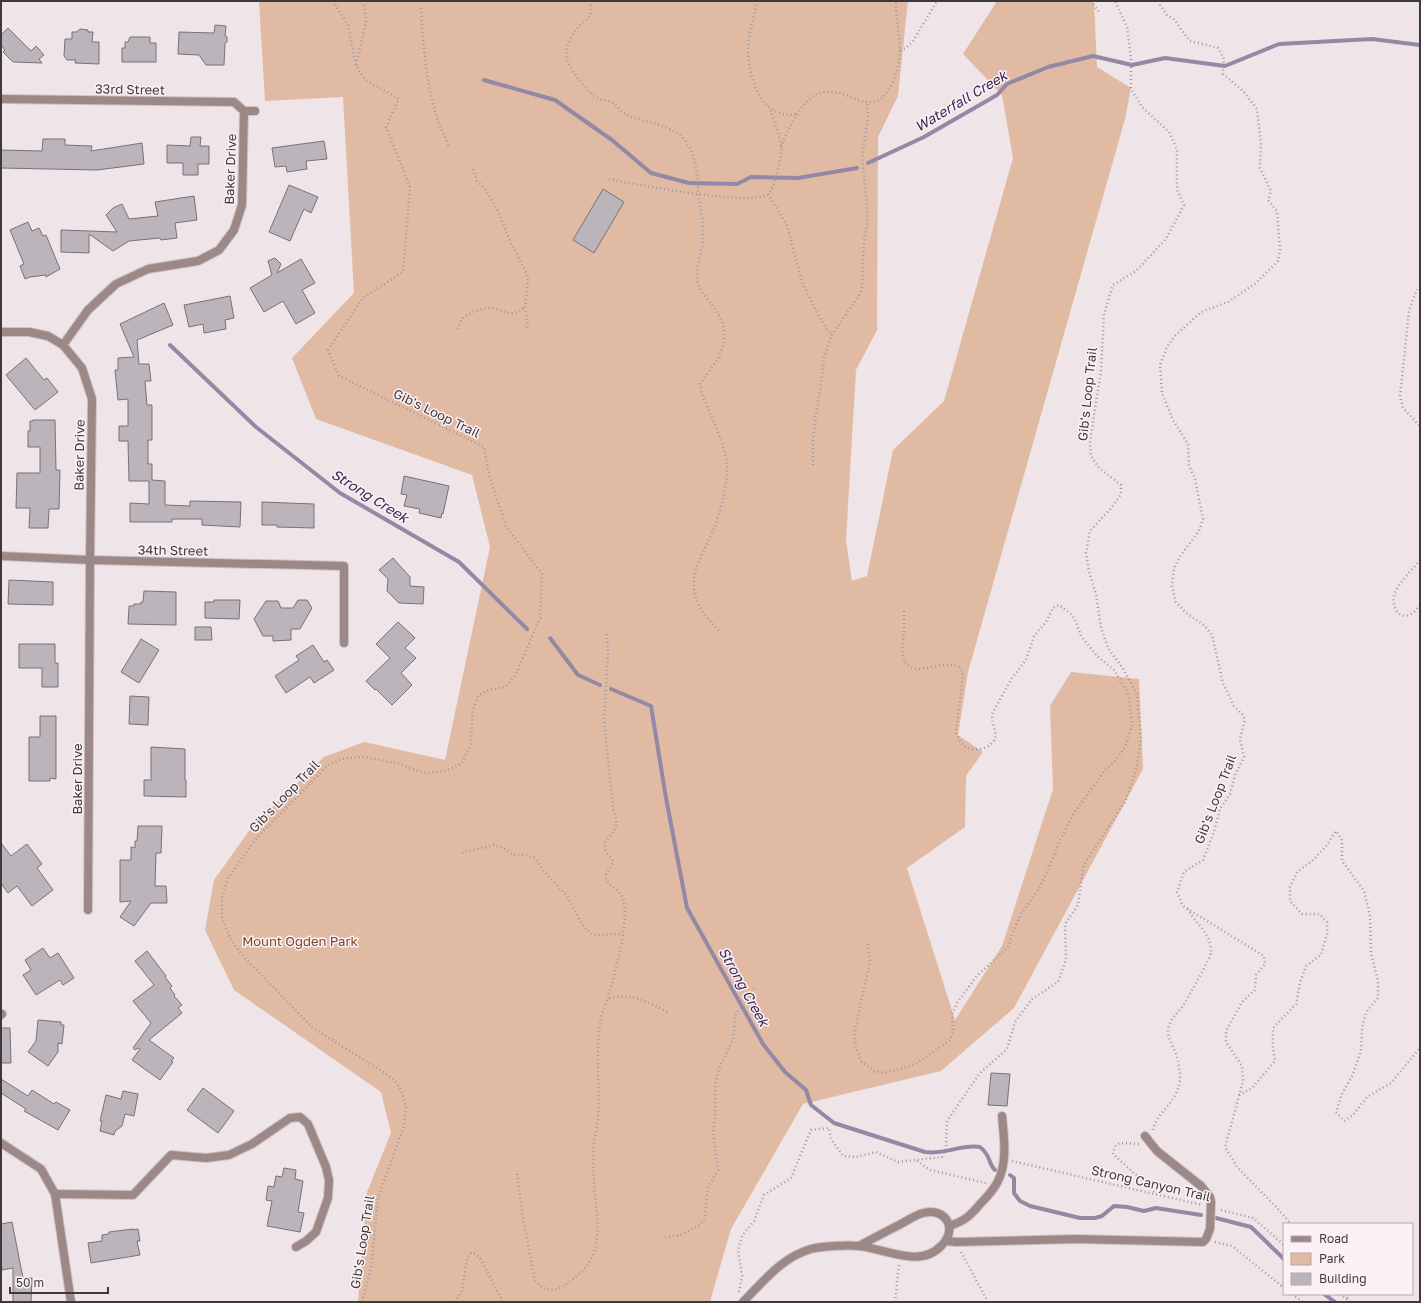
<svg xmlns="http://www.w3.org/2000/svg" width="1421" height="1303" font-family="'Golos Text',sans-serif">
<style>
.green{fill:#e1baa4}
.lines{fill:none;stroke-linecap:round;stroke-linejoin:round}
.stream{stroke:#9489a4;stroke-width:4}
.building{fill:#bbb4ba;stroke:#787177}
.service-casing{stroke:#ccc3c5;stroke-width:10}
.minor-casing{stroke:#ccc3c5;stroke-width:10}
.path{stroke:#a1999b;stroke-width:2.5;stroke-dasharray:1 3;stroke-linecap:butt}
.service{stroke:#9c8887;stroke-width:8}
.minor{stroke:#9c8887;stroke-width:8}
.labels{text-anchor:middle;stroke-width:3;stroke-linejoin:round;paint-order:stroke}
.street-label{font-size:13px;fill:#3e3a3b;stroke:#fcf2f5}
.park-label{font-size:13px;fill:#7a4526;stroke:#fcf2f5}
.water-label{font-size:14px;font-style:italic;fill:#3c2758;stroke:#fcf2f5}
</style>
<rect width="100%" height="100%" fill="#efe5e8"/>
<polygon class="green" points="259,1 908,1 898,96 878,137 877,330 856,370 846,540 852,581 867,576 893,450 944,401 1013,158 1002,95 963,54 997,1 1094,1 1097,67 1131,88 1125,119 968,672 958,735 983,752 966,776 965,827 907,868 955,1020 1002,946 1053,789 1050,706 1071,672 1139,679 1143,769 1014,1008 941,1071 803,1104 731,1229 710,1302 358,1302 367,1192 391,1133 381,1092 234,990 205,930 214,880 251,828 324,757 364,742 445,760 490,547 472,475 316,419 292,358 354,293 343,97 265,101"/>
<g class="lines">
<g class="stream">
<polyline points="484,80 555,100 612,140 651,173 689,183 737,184 751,177 798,178 857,168"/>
<polyline points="868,163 924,137 997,95 1007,84 1048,67 1093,56 1132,65 1165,58 1225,66 1279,44 1372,39 1420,45"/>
<polyline points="170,345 256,427 340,493 459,562 527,629"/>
<polyline points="550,638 578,675 600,685"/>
<path d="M611,689L651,706L666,798L687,908L763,1044L785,1072L806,1090L811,1105L834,1123L925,1152C946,1155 961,1144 980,1147C991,1155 988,1164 995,1170"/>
<polyline points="1010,1175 1014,1178 1014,1193 1020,1201 1030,1206 1080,1218 1095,1218 1102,1216 1114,1206 1127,1207 1144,1211 1156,1208 1201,1215"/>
<polyline points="1216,1218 1251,1227 1284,1259"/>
<polyline points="1324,1294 1335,1302"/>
</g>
</g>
<g class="building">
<polygon points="215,25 226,26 225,36 227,37 227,42 225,43 224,65 206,65 199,55 178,54 179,32 214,33"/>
<polygon points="8,28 31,51 36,46 44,55 39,59 42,63 14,62 12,61 3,52 5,50 1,45 1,35"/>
<polygon points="80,29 88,30 88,32 93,32 92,42 99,42 99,64 75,63 76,60 67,60 64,56 65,39 72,39 72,32 77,32"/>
<polygon points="130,37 150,37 150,43 156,43 156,62 122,62 122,48 125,48 125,42 128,42"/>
<polygon points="191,137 201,137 200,146 209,146 209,164 198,164 198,175 183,175 183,163 167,163 167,145 190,146"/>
<polygon points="43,139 65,139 65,145 92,146 91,151 142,143 144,164 97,170 1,168 1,150 42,151"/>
<polygon points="324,141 327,159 306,161 307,169 287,172 286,166 275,167 272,148"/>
<polygon points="289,185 318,197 311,213 304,209 290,241 269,232"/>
<polygon points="603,189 624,202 594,253 573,240"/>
<polygon points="194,196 197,220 175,223 177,238 161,240 160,238 129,241 113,251 89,234 89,253 61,252 61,230 117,232 106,215 113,208 122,204 129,219 158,216 155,202"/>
<polygon points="28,222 32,231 39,228 43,236 46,235 60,269 46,277 46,275 30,277 25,279 20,266 24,264 10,230"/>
<polygon points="275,258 281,264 277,273 301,259 315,283 302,290 315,313 296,324 283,301 264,312 250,288 272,275 268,261"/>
<polygon points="230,296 234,318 225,320 226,329 204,333 203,324 189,327 184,305"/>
<polygon points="164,303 173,325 137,340 139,364 149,364 151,381 145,381 147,405 152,405 152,440 148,440 148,464 152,464 152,480 165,481 165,505 190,506 190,501 241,502 240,527 202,525 202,519 172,519 172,522 130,522 130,503 149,504 149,481 129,481 128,441 119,441 119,426 128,426 128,399 118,400 115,370 118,370 118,358 134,357 120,324"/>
<polygon points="26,358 44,380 47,378 58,392 35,410 6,375"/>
<polygon points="33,420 55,420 56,470 60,470 59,509 49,509 48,528 29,528 30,508 16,508 17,473 40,473 40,447 28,447 28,431 30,431 30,421 33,421"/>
<polygon points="404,476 449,486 443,514 442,513 441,518 419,513 420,509 404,506 407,495 401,494"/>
<polygon points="262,502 314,504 314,528 277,527 277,525 262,525"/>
<polygon points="393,558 410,577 410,586 424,587 423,604 399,603 387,591 388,579 379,570"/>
<polygon points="9,580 53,582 53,605 8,604"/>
<polygon points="144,591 176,592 176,625 128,624 129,606 134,606 134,604 141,604 141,602 143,602"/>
<polygon points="214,600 240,600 239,619 205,618 205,602 214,602"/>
<polygon points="298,600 307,600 312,608 300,629 291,629 291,640 273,641 273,636 263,636 254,619 266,601 278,601 281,608 293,608"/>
<polygon points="398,622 415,638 405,648 416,658 401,673 412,685 392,705 376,689 375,690 366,681 390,658 376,644"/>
<polygon points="195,627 211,627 212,640 195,640"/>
<polygon points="141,639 159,650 139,683 121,672"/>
<polygon points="19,644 55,644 55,663 58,663 58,687 42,687 42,668 19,668"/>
<polygon points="313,645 324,662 327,660 334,670 314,683 310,677 286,693 275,676 299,660 296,656"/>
<polygon points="130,696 149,697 148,725 129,724"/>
<polygon points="40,716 56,716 56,779 50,778 50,781 29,781 29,737 40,737"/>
<polygon points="151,747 185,749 185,780 186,780 186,797 144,796 144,780 151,780"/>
<polygon points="138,826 162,826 161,853 156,853 155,886 166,886 167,903 151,903 134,926 120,917 131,901 120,902 120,860 131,860 131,847 135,848 135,841 137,841"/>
<polygon points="1,843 11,856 27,844 42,864 37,868 53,890 32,906 17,886 8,893 1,883"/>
<polygon points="43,948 50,958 58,953 74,978 63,985 60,980 36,995 23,975 31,970 25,960"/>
<polygon points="147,951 166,976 165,977 172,986 170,988 175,995 174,996 182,1005 178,1008 182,1013 149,1040 174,1058 171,1061 173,1062 160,1080 132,1060 140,1049 138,1048 135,1050 133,1048 151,1023 133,1001 154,985 135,961"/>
<polygon points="38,1020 61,1022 61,1025 64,1025 62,1044 58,1043 58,1052 48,1066 28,1052 36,1041"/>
<polygon points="1,1028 10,1028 11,1063 1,1063"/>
<polygon points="991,1073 1010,1074 1007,1106 988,1105"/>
<polygon points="1,1079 28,1096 32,1090 54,1104 56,1102 70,1110 58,1130 24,1111 26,1109 1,1093"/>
<polygon points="203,1088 234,1111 218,1133 187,1110"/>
<polygon points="123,1091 138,1094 134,1116 125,1114 122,1126 115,1131 114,1135 100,1131 102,1121 100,1121 106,1095 121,1099"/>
<polygon points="284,1168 296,1170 295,1179 303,1181 298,1212 304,1213 300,1232 267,1226 272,1201 266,1200 268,1186 274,1187 276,1176 282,1177"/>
<polygon points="12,1222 23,1278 32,1278 31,1302 13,1302 13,1268 2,1270 1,1261 1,1224"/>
<polygon points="133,1229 133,1230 138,1229 140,1241 137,1241 140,1255 91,1263 88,1243 102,1241 102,1235 109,1234 109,1232"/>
</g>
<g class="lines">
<defs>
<g id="service">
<path d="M949,1226C965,1221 971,1215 981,1203C987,1197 993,1190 997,1183C1008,1163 1004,1138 1002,1116"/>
<polyline points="947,1241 956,1242 1077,1239 1203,1242 1206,1239 1210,1229 1211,1202 1210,1197 1201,1186 1157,1151 1145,1136"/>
<path d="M743,1302C763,1282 782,1257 811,1249C821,1246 849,1245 859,1246C886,1249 921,1269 942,1245C958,1229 946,1207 923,1213C915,1215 907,1221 899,1225C885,1232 872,1239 859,1246"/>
</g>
<g id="minor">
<polyline points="1,99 234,102 244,111 255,111"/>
<polyline points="1,332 29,332 48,336 63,345 82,368 92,399 90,560 88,910"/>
<polyline points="63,345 88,310 116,284 148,269 198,261 219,250 234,230 242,205 244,111"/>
<polyline points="1,556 90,560 344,566 344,643"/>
<polyline points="1,1015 2,1014"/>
<polyline points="1,1143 41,1169 55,1194 71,1302"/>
<polyline points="55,1194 133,1195 171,1155 206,1158 229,1155 252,1144 290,1118 300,1117 308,1124 326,1167 329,1180 328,1198 316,1232 306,1241 296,1247"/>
</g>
</defs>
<use href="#service" class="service-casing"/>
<use href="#minor" class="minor-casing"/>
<g class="path">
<polyline points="333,1 348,25 356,65"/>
<path d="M590,1C591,5 592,9 591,13C589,19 583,22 579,26C570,36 562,51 569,64C574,74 589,94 598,98C603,101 609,100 613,103C619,107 621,113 629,116C646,122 671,125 684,139C698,155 697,181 699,200C701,212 704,226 703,239C702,251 697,263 697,275C696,298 728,310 724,339C722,357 710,370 700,384L702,394C711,417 729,451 727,475C725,493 720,512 714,528C706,549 689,571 695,594C699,610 710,621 720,632"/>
<path d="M758,1C754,16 749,32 748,47C748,76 760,121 798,114"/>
<polyline points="1091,1 1099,12"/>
<polyline points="1159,1 1159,4 1167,15 1175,20 1182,31 1190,41 1218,48 1224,59 1223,74 1243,91 1257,109 1261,145 1260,168 1271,191 1268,200 1277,211 1280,250 1278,261 1256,283 1228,302 1201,312 1175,336 1167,347 1160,365 1162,393 1173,420 1188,444 1189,465 1195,479 1203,519 1199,531 1181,555 1174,568 1172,586 1176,602 1186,613 1205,626 1212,635 1223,683 1234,706 1242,714 1245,720 1240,739 1244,757 1235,775 1230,794 1220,809 1214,832 1203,860 1184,872 1177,892 1183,906 1264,956 1265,964 1256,975 1255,990 1242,1002 1226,1031 1226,1042 1242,1066 1243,1081 1225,1147 1237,1167 1278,1209 1291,1224"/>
<path d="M421,8C423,43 426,81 436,115C439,126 445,136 449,147"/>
<polyline points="900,50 906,48 913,41 937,1"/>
<path d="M781,147C788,130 801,100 819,93C823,91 829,92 834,92C845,93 855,100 866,102C887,105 894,81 898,65C903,43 895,22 896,1"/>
<polyline points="473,169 477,181 484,188 496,207 511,243 527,274 528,282 525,307 528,331"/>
<path d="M609,179C634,184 751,207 768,194C773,190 774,183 776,177C778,168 782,157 781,147C780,134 774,121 770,109"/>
<polyline points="768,194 787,225 802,282 818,315 826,328 832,335"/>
<polyline points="1420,286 1416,292 1409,311 1400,397 1403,408 1420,426"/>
<path d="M458,329C459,327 460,323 461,320C467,313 481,308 490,308C505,309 509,320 525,307"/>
<polyline points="813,465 813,438 816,413 821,384 824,357 832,335 860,294 862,286 864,241 867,227 867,207 862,155 868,117 867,102"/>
<path d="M1420,560C1412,570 1400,581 1395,593C1391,604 1397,621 1411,614C1415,612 1417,608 1420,605"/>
<path d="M607,634L608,655L604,720L613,808C617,821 619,827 609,837C607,839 605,842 605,845C604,852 611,856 613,862C612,868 605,872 606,878C608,888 622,889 624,902C628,929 615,971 608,998"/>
<polyline points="462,853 494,845 504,848 513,855 526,855 535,858 542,869 567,896 582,924 589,932 594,935 622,934"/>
<path d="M868,944L870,961L855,1030V1045L861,1061L874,1071L881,1073L897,1070L916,1064L950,1040L953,1033L952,1014L957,1003L976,977L1009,946L1012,934L1021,914L1037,892L1048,870L1060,840L1074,813L1105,770L1116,760L1125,747L1132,724L1128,693L1114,670L1097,656L1081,636L1076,622L1072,615L1059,605L1053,608L1046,622L1034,636L1026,660L1012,678L992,714C991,721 997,733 995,738C992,748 976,752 968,748C962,746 959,739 956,733L963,673C961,670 960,667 957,666C946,662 927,669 915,669C897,663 903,644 904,630C904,624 904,618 904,611"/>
<polyline points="1239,1095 1252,1088 1275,1061 1273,1048 1273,1028 1296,1004 1300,983 1306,966 1321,955 1327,934 1327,922 1319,914 1302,914 1290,901 1290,887 1297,872 1312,861 1327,845 1336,831 1342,840 1342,861 1364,891 1370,915 1371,953 1378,981 1378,998 1366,1012 1362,1029 1361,1051 1353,1074 1342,1094 1336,1112 1344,1121 1353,1115 1367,1097 1391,1083 1420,1048"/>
<path d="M1153,1130C1157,1110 1178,1104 1180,1079C1180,1069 1178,1059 1174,1049C1171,1042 1166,1035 1169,1026C1172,1016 1181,1010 1186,1001C1190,993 1211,958 1211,952C1211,949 1210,943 1209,940C1204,928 1193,920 1188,909"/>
<polyline points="1139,1144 1120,1143 1116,1145 1113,1152 1113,1154 1157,1194"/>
<polyline points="917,1161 930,1170 986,1183"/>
<polyline points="1012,1161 1202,1205"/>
<path d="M517,1174L523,1218L535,1281C549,1296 558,1290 572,1280C584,1270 590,1265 595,1249C601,1226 595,1205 594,1183C593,1169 593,1156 594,1143C595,1135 597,1127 598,1119C601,1082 591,1033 608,999C629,991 651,1003 669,1013"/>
<polyline points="1221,1210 1253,1218 1284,1245"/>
<polyline points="665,1237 680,1235 698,1226 704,1220 708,1187 718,1170 713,1133 715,1119 715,1088 717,1076 721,1064 733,1040 736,1013 746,1003 754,988"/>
<polyline points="1215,1242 1232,1246 1284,1288"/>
<polyline points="961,1252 988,1302"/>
<polyline points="739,1292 742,1276 738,1250 742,1236 754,1221 764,1195 791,1178 811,1130 829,1128 831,1139 843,1156 856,1157 876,1152 898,1162 942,1157 946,1147 947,1121 980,1073 1007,1049 1015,1022 1032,999 1058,982 1066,960 1065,924 1078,905 1084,864 1125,802 1136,770 1141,740 1137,694 1124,670 1108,648 1101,628 1096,594 1089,572 1086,553 1090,531 1112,507 1121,494 1121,485 1099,468 1091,456 1090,442 1101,371 1104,314 1113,285 1136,271 1166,239 1184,205 1177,190 1177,149 1169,132 1142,107 1131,89 1131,59 1127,27 1115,1"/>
<polyline points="1292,1294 1303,1302"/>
<polyline points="1340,1294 1350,1302"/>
<polyline points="1345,1294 1349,1301"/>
<polyline points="362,1302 371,1268 378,1198 404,1126 406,1107 402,1093 397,1083 388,1075 313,1028 242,955 230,938 222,918 222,898 227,880 255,840 328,765 345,758 366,757 400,764 424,773 445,771 461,764 470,747 473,710 478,696 488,690 505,687 515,676 540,618 542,574 506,526 489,475 484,447 339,376 328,350 363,298 403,272 410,187 386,127 399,99 366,80 356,66 366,21 364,1"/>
<polyline points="455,1302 462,1291 467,1258 471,1253 476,1254 481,1260 503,1302"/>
<polyline points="895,1302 899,1265"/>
</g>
<use href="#service" class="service"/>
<use href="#minor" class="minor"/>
</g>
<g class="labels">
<g class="street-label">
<text transform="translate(130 89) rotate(1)" y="5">33rd Street</text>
<text transform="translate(230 169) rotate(-88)" y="5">Baker Drive</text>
<text transform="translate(1087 394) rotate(-84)" y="5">Gib's Loop Trail</text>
<text transform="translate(437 413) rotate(26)" y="5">Gib's Loop Trail</text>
<text transform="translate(79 455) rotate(-89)" y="5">Baker Drive</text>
<text transform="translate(173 550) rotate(1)" y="5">34th Street</text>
<text transform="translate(77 779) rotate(-90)" y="5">Baker Drive</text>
<text transform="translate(284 796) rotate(-46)" y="5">Gib's Loop Trail</text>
<text transform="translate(1215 799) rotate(-69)" y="5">Gib's Loop Trail</text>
<text transform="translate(1151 1183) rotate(13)" y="5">Strong Canyon Trail</text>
<text transform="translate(362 1242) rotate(-81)" y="5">Gib's Loop Trail</text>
</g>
<g class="park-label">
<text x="300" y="946">Mount Ogden Park</text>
</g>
<g class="water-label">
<text transform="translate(961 101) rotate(-31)" y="5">Waterfall Creek</text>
<text transform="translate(370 496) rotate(32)" y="5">Strong Creek</text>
<text transform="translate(744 987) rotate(61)" y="5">Strong Creek</text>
</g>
</g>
<rect width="1421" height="1303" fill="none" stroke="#3e3a3b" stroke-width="4"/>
<rect x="1283" y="1223" width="130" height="72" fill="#fcf2f5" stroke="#b0a8ab"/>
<rect x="1291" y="1236" width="20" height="6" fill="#9c8887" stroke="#b0a8ab"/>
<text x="1319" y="1243" font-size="12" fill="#3e3a3b">Road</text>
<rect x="1291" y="1253" width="20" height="12" fill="#e1baa4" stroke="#b0a8ab"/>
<text x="1319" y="1263" font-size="12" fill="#3e3a3b">Park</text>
<rect x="1291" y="1273" width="20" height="12" fill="#bbb4ba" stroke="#b0a8ab"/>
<text x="1319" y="1283" font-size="12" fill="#3e3a3b">Building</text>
<path d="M10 1287v6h98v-6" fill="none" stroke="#3e3a3b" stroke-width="2"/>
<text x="16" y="1287" font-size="12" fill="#3e3a3b" stroke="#fcf2f5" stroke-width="3" paint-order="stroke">50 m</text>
</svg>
